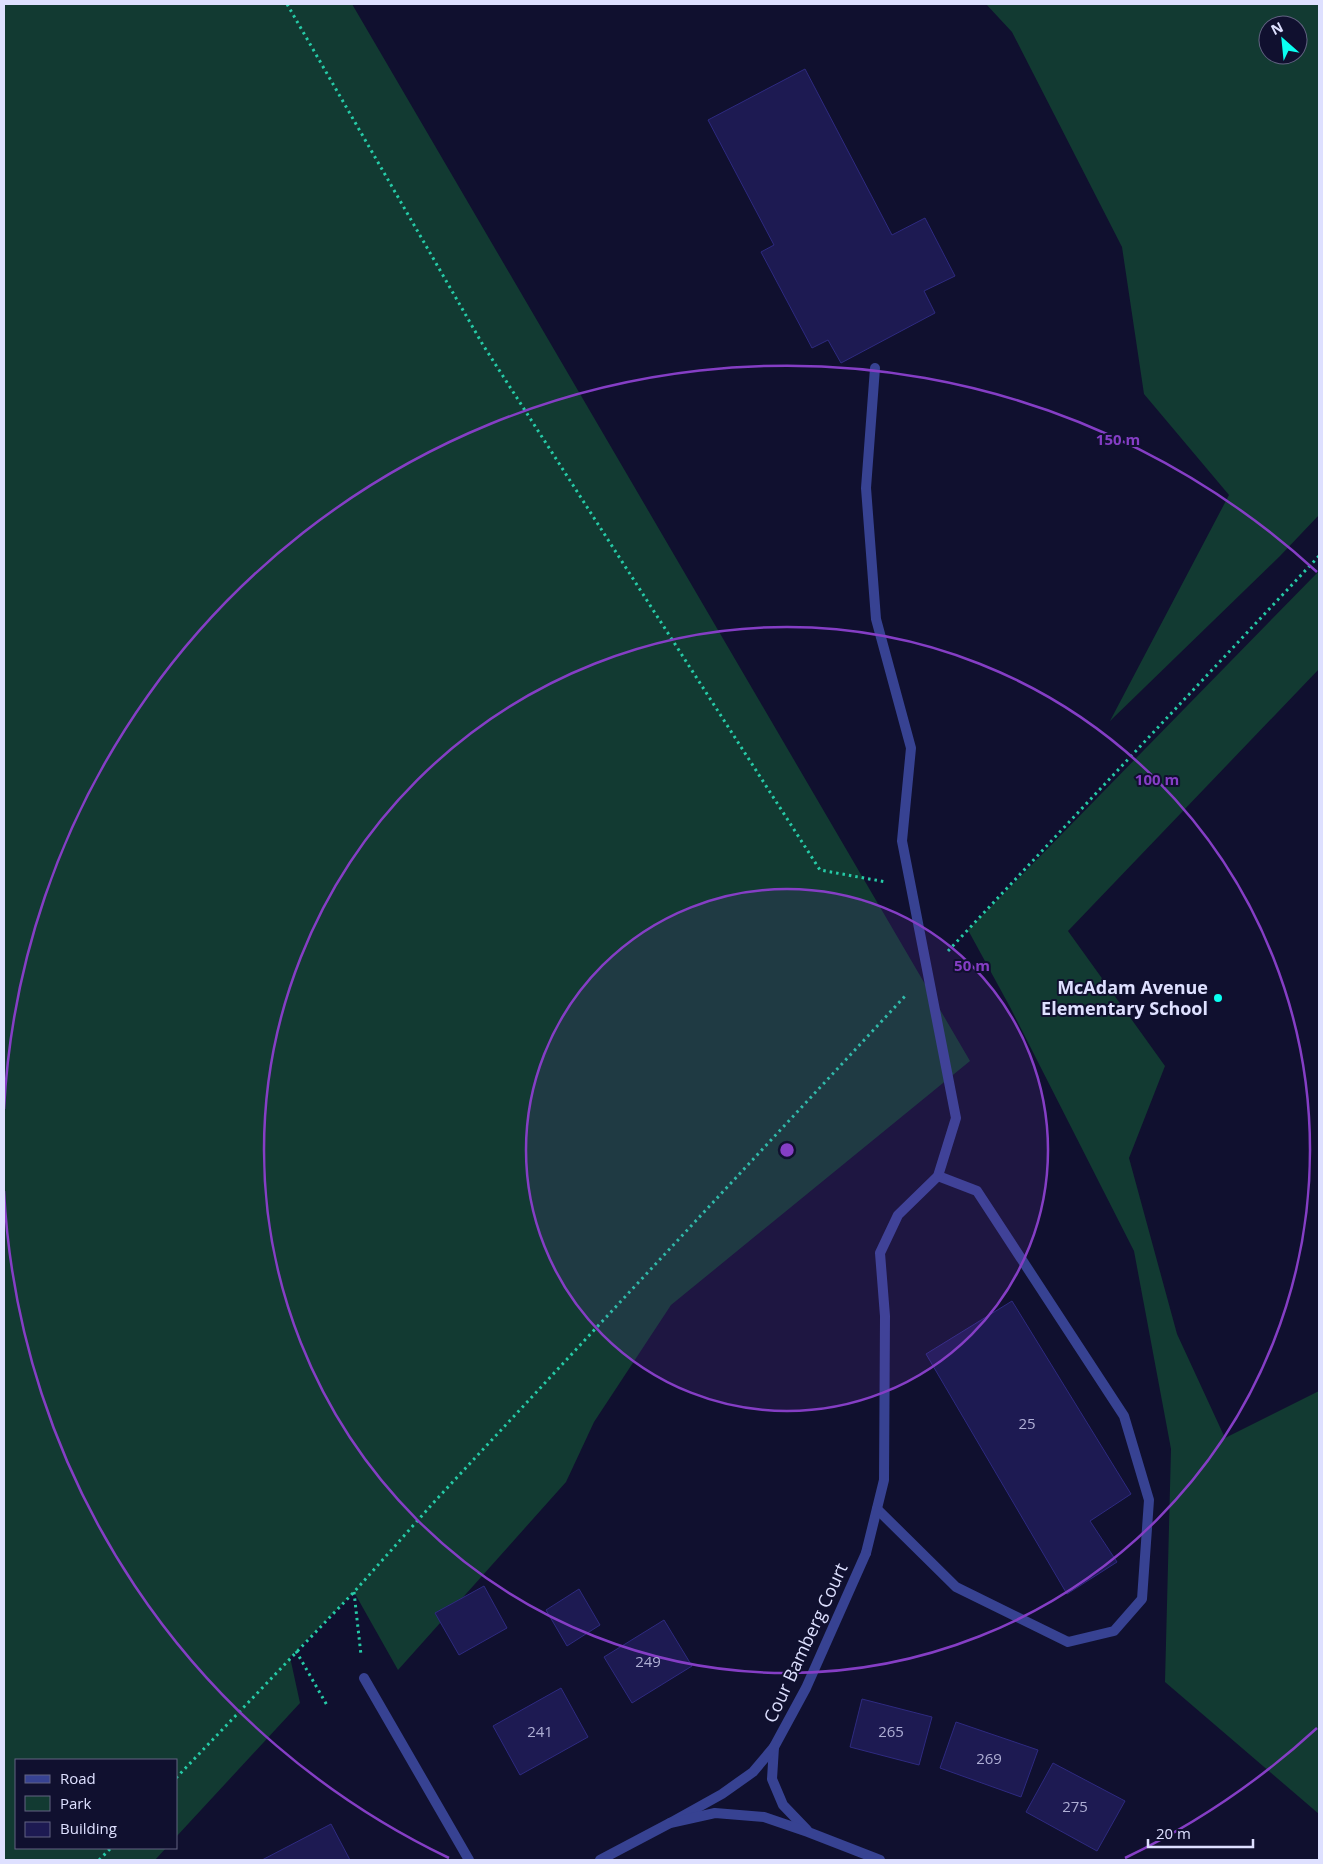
<svg xmlns="http://www.w3.org/2000/svg" width="1323" height="1864" font-family="'Open Sans',sans-serif">
<style>
.green{fill:#123a32;fill-rule:evenodd}
.building{fill:#1d1a52;stroke:#2e2a80}
.lines{fill:none;stroke-linecap:round;stroke-linejoin:round}
.path{stroke:#26cba7;stroke-width:3;stroke-dasharray:2.5 4;stroke-linecap:butt}
.service{stroke:#374292;stroke-width:10}
.minor{stroke:#374292;stroke-width:10}
.ring{fill:none;stroke:#853ec5;stroke-width:2.5}
.poi-dot{fill:#0afff1;stroke:#10102f;stroke-width:2}
.labels{text-anchor:middle;stroke-width:4;stroke-linejoin:round;paint-order:stroke}
.number-label{font-size:15px;fill:#aeaed4}
.poi-label{font-size:18px;font-weight:bold;fill:#dee0ff;stroke:#10102f;text-anchor:end}
.street-label{font-size:18px;fill:#dee0ff;stroke:#10102f}
.centre{fill:#853ec5;stroke:#10102f;stroke-width:2.5}
.ring-label{font-size:15px;text-anchor:middle;font-weight:bold;fill:#853ec5;stroke:#10102f;stroke-width:4;stroke-linejoin:round;paint-order:stroke}
</style>
<rect width="100%" height="100%" fill="#10102f"/>
<g class="green">
<polygon points="4,4 352,4 970,1061 671,1305 594,1422 566,1482 398,1670 354,1592 290,1657 300,1703 176,1837 176,1760 16,1760 16,1848 166,1848 155,1860 4,1860"/>
<path d="M986,4H1319V515L1280,556L1110,721L1229,495L1144,394L1122,247L1012,32ZM1268,25H1298V55H1268Z"/>
<polygon points="1319,571 1319,669 1068,931 1165,1066 1129,1158 1177,1334 1225,1438 1319,1391 1319,1814 1165,1682 1171,1449 1134,1251 1010,1007 968,930"/>
</g>
<g class="building">
<polygon points="805,69 892,235 925,218 955,276 924,291 935,313 841,363 828,340 812,348 761,252 774,245 708,120"/>
<polygon points="1012,1301 1131,1494 1090,1521 1117,1562 1067,1594 926,1354"/>
<polygon points="484,1586 507,1628 459,1655 435,1613"/>
<polygon points="579,1589 600,1625 567,1646 546,1610"/>
<polygon points="664,1620 692,1666 632,1703 604,1657"/>
<polygon points="561,1688 588,1737 520,1775 493,1726"/>
<polygon points="862,1699 932,1717 919,1765 850,1747"/>
<polygon points="956,1722 1038,1750 1021,1797 940,1768"/>
<polygon points="1053,1763 1125,1801 1097,1851 1026,1812"/>
<polygon points="331,1824 350,1860 262,1860"/>
</g>
<g class="lines">
<g class="path">
<polyline points="287,4 483,345 820,870 886,882"/>
<polyline points="948,951 1319,556"/>
<polyline points="354,1592 361,1655"/>
<polyline points="296,1651 328,1707"/>
<polyline points="176,1778 354,1592 435,1501 907,994"/>
<polyline points="99,1860 111,1848"/>
</g>
<g class="service">
<polyline points="877,1509 956,1587 1068,1642 1114,1631 1142,1599 1149,1500 1124,1416 977,1191 938,1176"/>
<polyline points="866,1553 884,1480 885,1316 880,1253 898,1215 938,1176 956,1118 902,841 911,748 876,619 866,488 875,368"/>
</g>
<g class="minor">
<polyline points="364,1678 469,1860"/>
<polyline points="774,1747 772,1779 783,1805 807,1830"/>
<polyline points="670,1823 722,1794 753,1772 774,1747 806,1688 866,1553"/>
<polyline points="600,1860 670,1823 715,1813 764,1817 808,1832 880,1860"/>
</g>
</g>
<circle cx="787" cy="1150" r="261" fill="#853ec5" fill-opacity=".12"/>
<g class="ring">
<circle cx="787" cy="1150" r="261"/>
<circle cx="787" cy="1150" r="523"/>
<path d="M1317 1728A784 784 0 0 1 1125 1858M449 1858A784 784 0 0 1 4 1191M4 1109A784 784 0 0 1 1317 572"/>
</g>
<circle class="poi-dot" cx="1218" cy="998" r="5"/>
<g class="labels">
<g class="number-label">
<text x="1027" y="1429">25</text>
<text x="648" y="1667">249</text>
<text x="540" y="1737">241</text>
<text x="891" y="1737">265</text>
<text x="989" y="1764">269</text>
<text x="1075" y="1812">275</text>
</g>
<g class="poi-label">
<text x="1208" y="994">McAdam Avenue<tspan x="1208" dy="21">Elementary School</tspan></text>
</g>
<g class="street-label">
<text transform="translate(806 1643) rotate(-65)" y="6">Cour Bamberg Court</text>
</g>
</g>
<circle cx="787" cy="1150" r="8" class="centre"/>
<g class="ring-label">
<text x="1118" y="445">150 m</text>
<text x="1157" y="785">100 m</text>
<text x="972" y="971">50 m</text>
</g>
<rect width="1323" height="1864" fill="none" stroke="#dee0ff" stroke-width="10"/>
<rect x="15" y="1759" width="162" height="90" fill="#10102f" stroke="#626382"/>
<rect x="25" y="1775" width="25" height="8" fill="#374292" stroke="#626382"/>
<text x="60" y="1784" font-size="15" fill="#dee0ff">Road</text>
<rect x="25" y="1796" width="25" height="15" fill="#123a32" stroke="#626382"/>
<text x="60" y="1809" font-size="15" fill="#dee0ff">Park</text>
<rect x="25" y="1822" width="25" height="15" fill="#1d1a52" stroke="#626382"/>
<text x="60" y="1834" font-size="15" fill="#dee0ff">Building</text>
<g transform="translate(1283 40) rotate(333)"><circle r="24" fill="#10102f" stroke="#626382"/>
<path d="M0-4L9 19L0 12L-9 19Z" fill="#0afff1"/>
<text y="-8" font-size="14" font-weight="bold" text-anchor="middle" fill="#dee0ff">N</text>
</g>
<path d="M1148 1839v8h105v-8" fill="none" stroke="#dee0ff" stroke-width="2.5"/>
<text x="1156" y="1839" font-size="15" fill="#dee0ff" stroke="#10102f" stroke-width="4" paint-order="stroke">20 m</text>
</svg>
